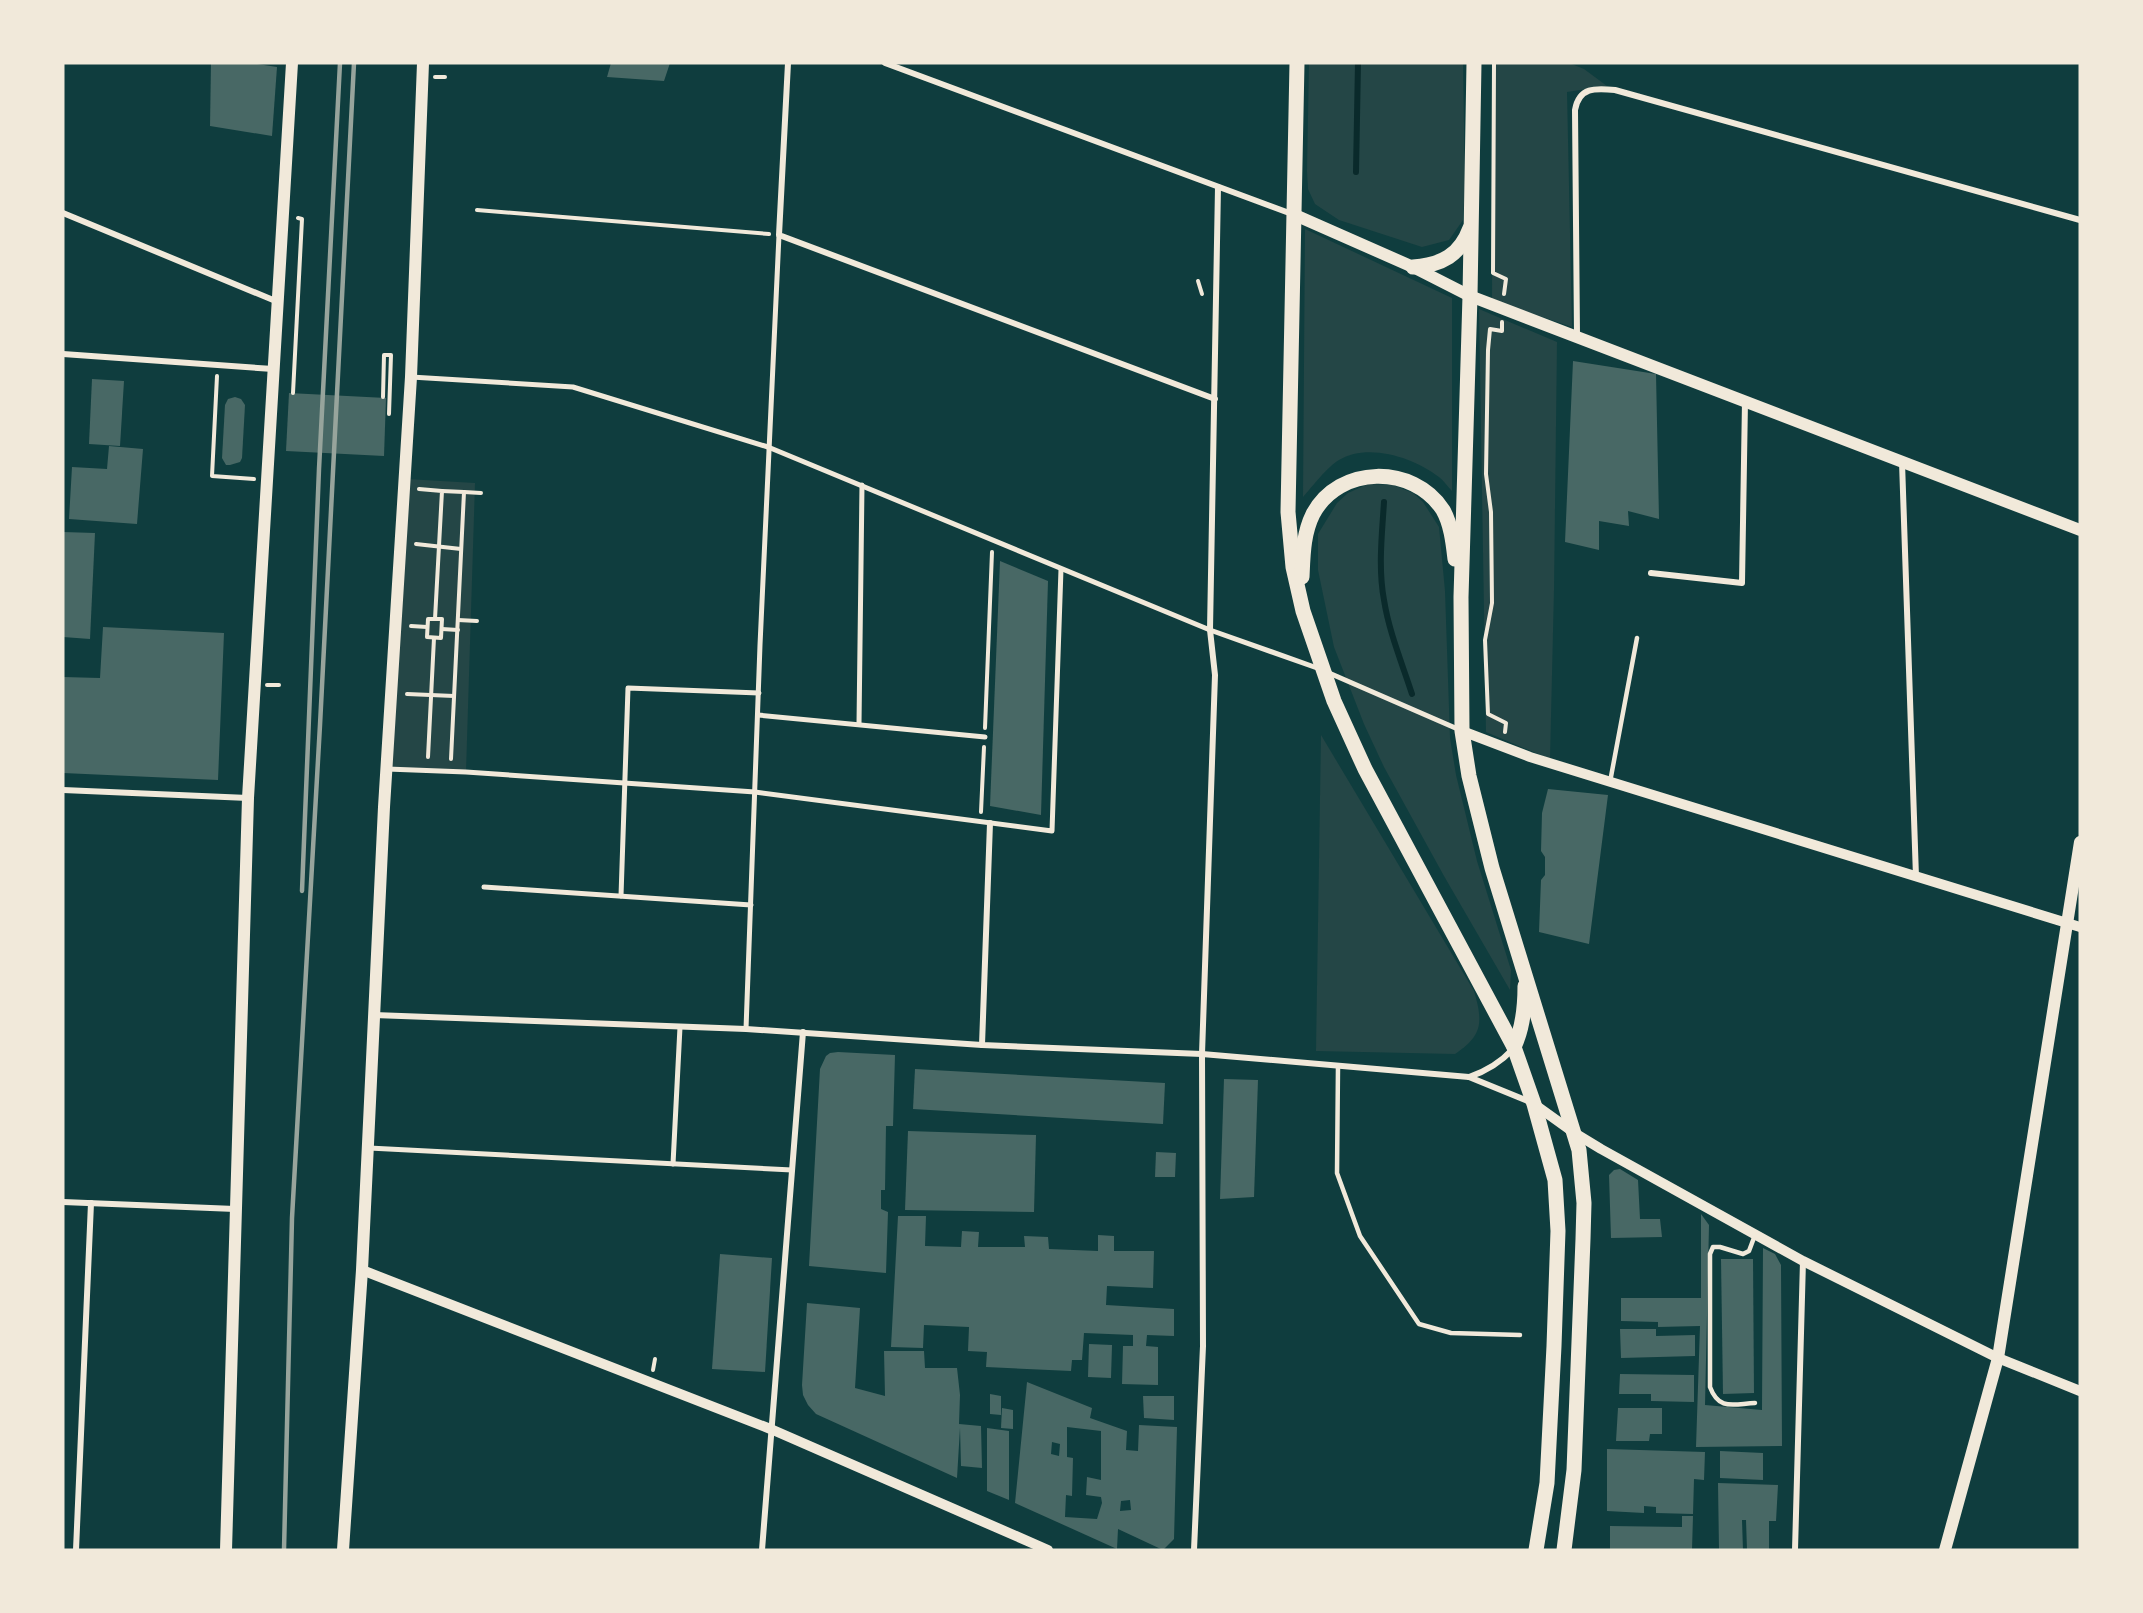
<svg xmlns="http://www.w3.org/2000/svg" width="2143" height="1613" font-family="Lato,sans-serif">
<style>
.green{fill:#244646}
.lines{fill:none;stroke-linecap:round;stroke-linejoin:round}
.stream{stroke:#0a2a2b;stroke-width:6}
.building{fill:#486865;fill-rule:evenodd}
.path{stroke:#f1e9da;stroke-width:4}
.service{stroke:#f1e9da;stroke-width:4.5}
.pedestrian{stroke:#f1e9da;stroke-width:5}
.minor{stroke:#f1e9da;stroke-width:6}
.tertiary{stroke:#f1e9da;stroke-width:10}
.secondary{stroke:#f1e9da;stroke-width:12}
.primary{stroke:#f1e9da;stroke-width:15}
.rail{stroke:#97a49c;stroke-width:4.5}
</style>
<rect width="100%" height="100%" fill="#0f3d3e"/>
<g class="green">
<polygon points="1309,63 1463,63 1465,186 1463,220 1449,240 1422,247 1339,220 1315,204 1308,189 1307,171"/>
<polygon points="1497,63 1569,63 1584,69 1607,86 1567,92 1572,327 1492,300 1493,66"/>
<path d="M1305,229L1452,298V491C1448,487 1444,481 1439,477C1415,458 1368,442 1339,460C1328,466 1312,487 1303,497Z"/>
<polygon points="1479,309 1557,342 1554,589 1550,759 1486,732"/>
<polygon points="407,479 475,483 466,772 390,767"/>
<polygon points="1368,484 1393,485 1413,493 1423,502 1439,527 1445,591 1450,738 1456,775 1477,861 1511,970 1510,990 1444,876 1384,767 1364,724 1334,647 1318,570 1318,534 1337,503 1348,493"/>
<path d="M1321,735L1474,991C1483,1022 1483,1035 1455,1054L1316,1051Z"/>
</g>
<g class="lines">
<g class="stream">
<polyline points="1356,172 1358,63"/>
<path d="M1384,502C1382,534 1378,568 1384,600C1389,632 1402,663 1412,694"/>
</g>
</g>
<g class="building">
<polygon points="211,63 251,63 277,67 272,136 210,126"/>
<polygon points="611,63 670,63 664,81 607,77"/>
<polygon points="1573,361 1656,374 1659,519 1628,511 1629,526 1599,521 1599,550 1565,542"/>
<polygon points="92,379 124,381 120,446 89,444"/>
<polygon points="289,393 386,398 384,456 286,451"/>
<polygon points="235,397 241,399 245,405 242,458 240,462 230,465 226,465 222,458 225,405 228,399"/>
<polygon points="109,446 143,449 137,524 69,519 72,467 107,469"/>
<polygon points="63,532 95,533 90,639 63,637"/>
<polygon points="1000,561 1048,581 1041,815 990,806"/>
<polygon points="103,627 224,633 218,780 63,773 63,677 100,678"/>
<polygon points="1548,789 1608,795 1589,944 1539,932 1541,880 1545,875 1545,857 1541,851 1542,813"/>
<polygon points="838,1052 895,1055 893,1126 886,1126 885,1190 881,1190 881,1209 888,1212 886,1273 809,1266 820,1069 826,1056 830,1053"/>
<polygon points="915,1069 1165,1083 1163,1124 913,1109"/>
<polygon points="1224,1079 1258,1080 1254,1197 1220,1199"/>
<polygon points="908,1131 1036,1135 1034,1212 905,1210"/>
<polygon points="1156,1152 1176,1153 1175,1177 1155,1177"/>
<polygon points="1620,1169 1638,1180 1640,1219 1660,1219 1662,1237 1611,1238 1609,1175 1614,1170"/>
<polygon points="1701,1214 1709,1225 1705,1405 1762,1410 1763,1248 1775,1254 1781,1265 1782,1446 1696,1447 1700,1326 1658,1327 1658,1322 1621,1321 1621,1298 1701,1298"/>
<polygon points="898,1216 926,1216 925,1246 961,1247 962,1231 979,1232 978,1247 1025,1247 1024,1236 1048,1237 1049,1249 1098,1251 1098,1235 1114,1236 1114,1251 1154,1251 1153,1288 1107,1286 1106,1305 1174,1309 1174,1336 1147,1335 1146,1346 1158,1347 1158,1385 1122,1384 1123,1346 1133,1346 1133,1335 1084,1333 1082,1360 1072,1360 1071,1371 986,1367 987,1352 968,1351 969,1327 924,1325 923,1348 891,1347"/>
<polygon points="720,1254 772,1258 765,1372 712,1369"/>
<polygon points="1721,1259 1753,1259 1754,1393 1723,1394"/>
<polygon points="807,1303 860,1308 855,1388 885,1396 884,1351 924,1351 925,1368 957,1368 960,1395 959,1424 981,1426 982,1468 961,1466 960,1428 957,1478 816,1414 808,1405 803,1395 802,1385"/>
<polygon points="1620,1329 1656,1329 1656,1336 1695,1335 1695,1356 1621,1358"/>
<polygon points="1089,1344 1112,1345 1111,1378 1088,1377"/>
<polygon points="1620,1374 1694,1375 1694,1402 1651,1401 1651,1394 1619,1394"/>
<path d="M1027,1382L1092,1408L1090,1418L1127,1431L1126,1450L1138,1451L1139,1425L1177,1427L1174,1539L1163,1550L1118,1529L1117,1549L1015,1503ZM1067,1427L1101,1431V1480L1087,1477L1086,1495L1101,1497L1102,1503L1097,1519L1065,1517L1066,1495L1072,1496L1073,1458L1067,1457ZM1052,1442L1060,1444L1059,1456L1051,1454ZM1130,1500L1131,1510L1120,1511L1121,1501Z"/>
<polygon points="990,1394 1001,1396 1001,1415 990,1414"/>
<polygon points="1143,1396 1174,1396 1174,1420 1144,1418"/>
<polygon points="1002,1408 1013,1410 1013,1429 1001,1428"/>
<polygon points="1618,1408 1662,1408 1662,1434 1650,1434 1649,1441 1616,1441"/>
<polygon points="987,1428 1009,1431 1009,1500 987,1491"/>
<polygon points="1607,1449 1705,1452 1704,1480 1694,1479 1693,1514 1656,1513 1656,1507 1644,1506 1644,1513 1607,1511"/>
<polygon points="1720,1451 1763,1453 1763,1480 1720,1478"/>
<polygon points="1718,1483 1778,1485 1776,1521 1769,1521 1769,1550 1747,1550 1746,1520 1742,1520 1743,1550 1719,1550"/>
<polygon points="1682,1516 1693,1516 1692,1550 1610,1550 1610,1526 1682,1527"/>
</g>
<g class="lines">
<g class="path">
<polyline points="1494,63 1493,273 1506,279 1504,294"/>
<polyline points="435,77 445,77"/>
<polyline points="477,210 769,234"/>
<polyline points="1198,281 1202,294"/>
<polyline points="1502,322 1502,331 1490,329 1488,350 1486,474 1491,512 1492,603 1485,640 1488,714 1506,723 1505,732"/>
<polyline points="217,376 212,476 254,479"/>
<polyline points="293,393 302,219 298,218"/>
<polyline points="383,397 384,355 391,355 389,414"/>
<polyline points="419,489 442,491 435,619"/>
<polyline points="442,491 464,492 451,759"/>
<polyline points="464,492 481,493"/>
<polyline points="416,544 461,549"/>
<polygon points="428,619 442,619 441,638 427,637"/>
<polyline points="458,620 477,621"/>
<polyline points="411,626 427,627"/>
<polyline points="442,629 458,630"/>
<polyline points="267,685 279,685"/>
<polyline points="407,694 454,696"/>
<polyline points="985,728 992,552"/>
<polyline points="428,757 434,638"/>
<polyline points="981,812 984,747"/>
<polyline points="653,1370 655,1359"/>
</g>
<g class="service">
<polyline points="1610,782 1637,638"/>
<polyline points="1338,1066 1337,1173 1360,1236 1419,1324 1451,1333 1520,1335"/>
<path d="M1755,1403C1733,1404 1719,1411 1710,1387V1254L1713,1247H1720L1743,1254L1749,1251L1755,1235"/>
</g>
<g class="pedestrian">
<polyline points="411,377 573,387 768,447 1210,630 1320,669"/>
<polyline points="1329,673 1460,730"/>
<polyline points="758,715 985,737"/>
<polyline points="859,724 862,485"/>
<polyline points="387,769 466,772 755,792 1052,831 1061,569"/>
<polyline points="484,887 751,905"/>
<polyline points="621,896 628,688 759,693"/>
<polyline points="746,1029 760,645 779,235"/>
<polyline points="369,1148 792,1170"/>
<polyline points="673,1164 680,1027"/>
</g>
<g class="minor">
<polyline points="788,63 779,235 1215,399"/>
<polyline points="885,63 1292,214"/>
<polyline points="63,213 278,302"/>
<path d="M1577,335L1575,110C1579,87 1595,88 1615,90L2080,220"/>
<polyline points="63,354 273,369"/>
<polyline points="1902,462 1916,877"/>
<polyline points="1651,573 1742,583 1745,401"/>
<polyline points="63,790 248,798"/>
<polyline points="374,1015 746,1029 982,1045 1202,1054 1469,1077 1530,1102"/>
<polyline points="982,1045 990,823"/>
<path d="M1469,1077C1487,1071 1500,1063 1513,1049"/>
<polyline points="63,1202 235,1209"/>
<polyline points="76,1550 91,1203"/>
<polyline points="762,1550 803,1032"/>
<polyline points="1194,1550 1203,1346 1202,1054 1215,675 1210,630 1218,187"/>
<polyline points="1795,1550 1803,1261"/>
</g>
<g class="tertiary">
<polyline points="1462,731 1530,757 2080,927"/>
<polyline points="1534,1104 1573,1132 1601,1149 1803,1261 1998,1358 2080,1391"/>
<polyline points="362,1270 773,1430 1048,1550"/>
</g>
<g class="secondary">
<polyline points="1295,215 1413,267 1470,296 2080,530"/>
<polyline points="226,1550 248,798 292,63"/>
<polyline points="343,1550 362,1270 384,807 411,377 423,63"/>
<polyline points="1945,1550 1998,1358 2080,842"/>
</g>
<g class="primary">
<polyline points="1297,63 1288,512 1293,567 1303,611 1334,701 1365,769 1514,1047 1534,1104 1555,1180 1558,1231 1554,1346 1547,1483 1536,1550"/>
<polyline points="1474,63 1470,296 1461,597 1462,731 1469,776 1492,868 1579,1150 1584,1203 1583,1239 1574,1470 1564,1550"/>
<path d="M1413,267C1442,265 1460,255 1470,228"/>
<path d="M1302,577C1303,556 1303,534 1313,514C1339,465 1413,464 1443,510C1451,524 1453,542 1455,559"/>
<path d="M1514,1047C1523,1028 1525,1008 1525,986"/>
</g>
<g class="rail">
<polyline points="302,891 319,469 340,63"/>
<polyline points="284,1550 292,1218 320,725 354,63"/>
</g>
</g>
<rect width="2143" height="1613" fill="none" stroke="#f1e9da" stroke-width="129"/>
</svg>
